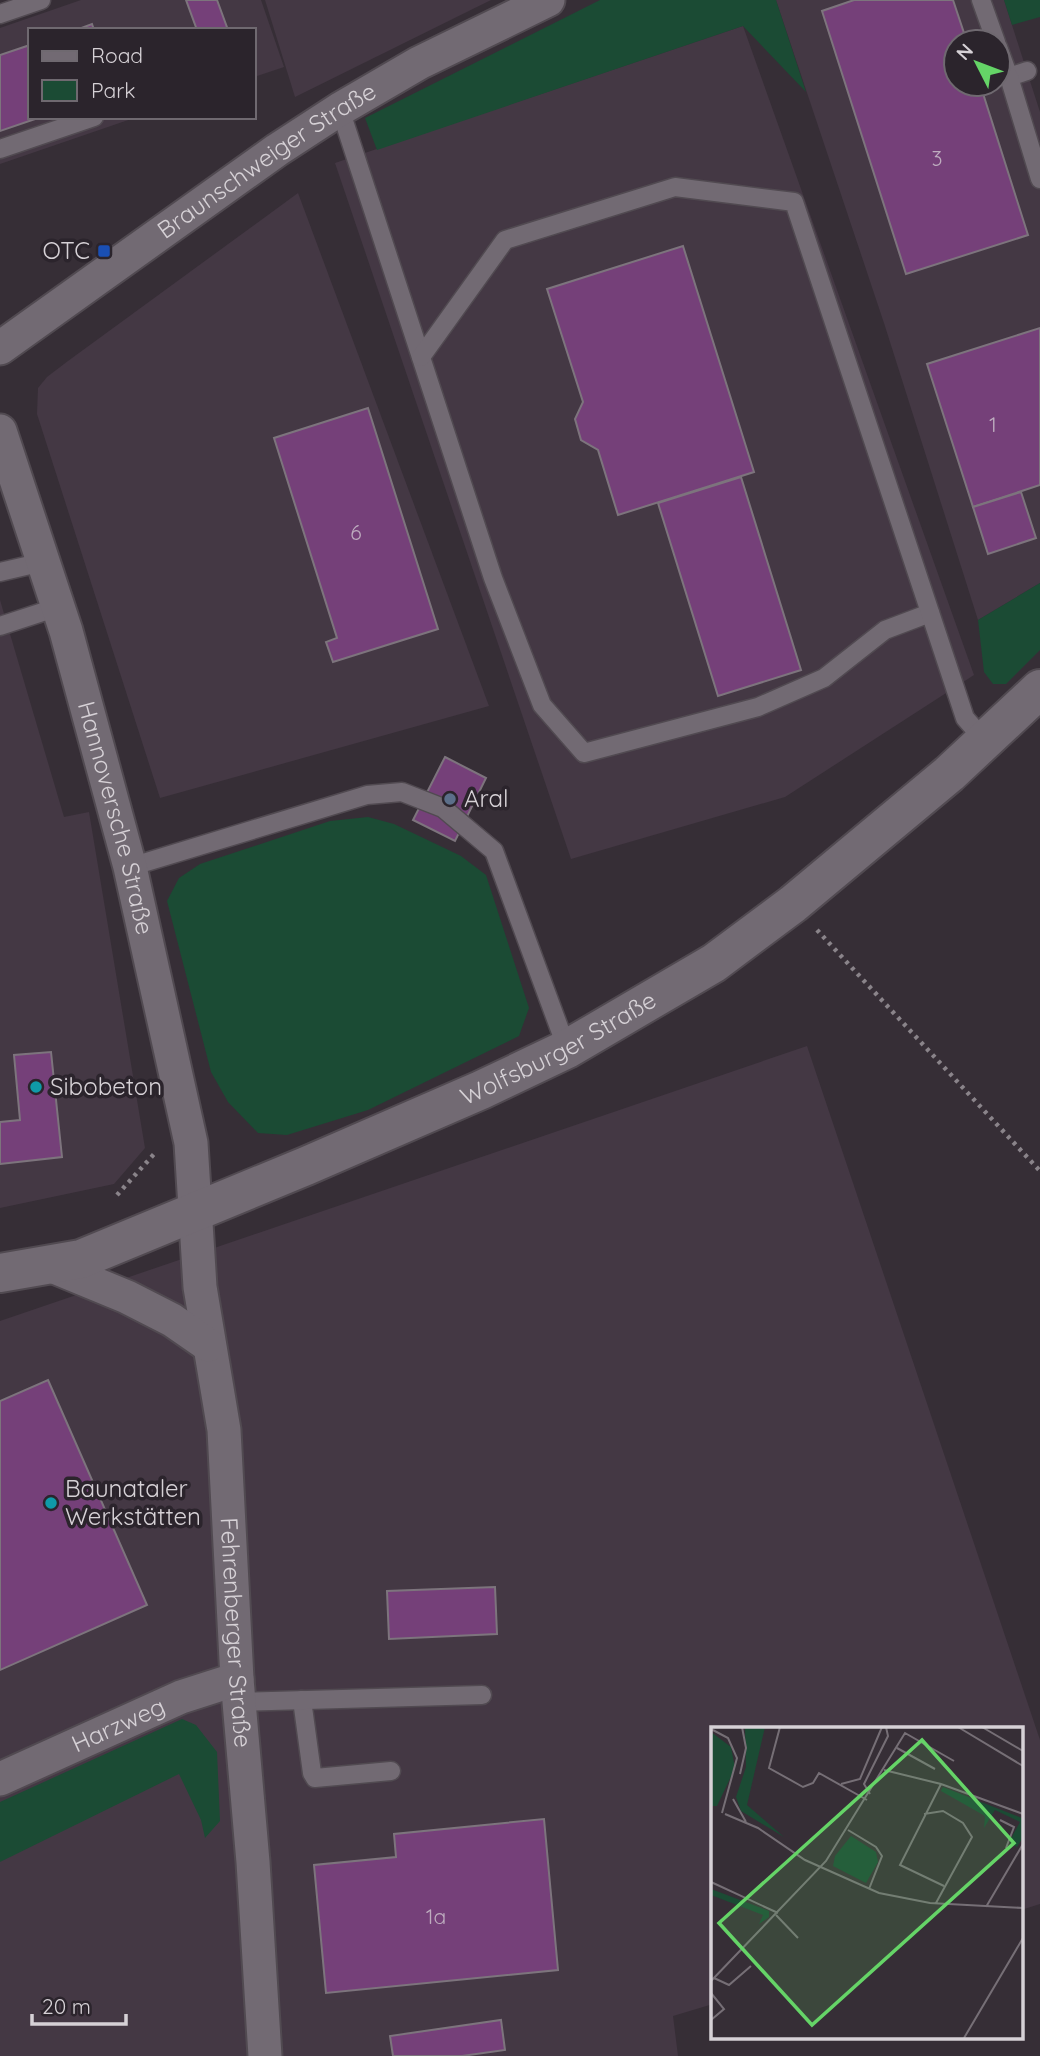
<svg xmlns="http://www.w3.org/2000/svg" width="1040" height="2056" font-family="Quicksand,sans-serif">
<style>
.built{fill:#443844;fill-rule:evenodd}
.green{fill:#1b4b34}
.building{fill:#754079;stroke:#7d747d;stroke-width:2}
.lines{fill:none;stroke-linecap:round;stroke-linejoin:round}
.lane-casing{stroke:#514a51;stroke-width:21}
.street-casing{stroke:#514a51;stroke-width:37}
.secondary-casing{stroke:#514a51;stroke-width:42}
.path{stroke:#8a848a;stroke-width:4.5;stroke-dasharray:3.5 5;stroke-linecap:butt}
.lane{stroke:#726a73;stroke-width:18}
.street{stroke:#726a73;stroke-width:33}
.secondary{stroke:#726a73;stroke-width:38}
.transit-dot{fill:#1a4fb4;stroke:#2b242c;stroke-width:2.5}
.service-dot{fill:#5c6f8a;stroke:#2b242c;stroke-width:2.5}
.culture-dot{fill:#0f9aa8;stroke:#2b242c;stroke-width:2.5}
.labels{text-anchor:middle;stroke-width:7;stroke-linejoin:round;paint-order:stroke}
.number-label{font-size:21px;fill:#beadbf}
.street-label{font-size:24px;fill:#d6d1d6;stroke:#2b242c}
.poi-label{font-size:24px;fill:#d6d1d6;stroke:#2b242c;text-anchor:start}
.inset-road{fill:none;stroke:#766f76;stroke-width:2}
.view{fill:#65d467;fill-opacity:0.15;stroke:#65d467;stroke-width:3.5}
.inset-edge{fill:none;stroke:#d6d1d6;stroke-width:3.5}
</style>
<rect width="100%" height="100%" fill="#362e36"/>
<g class="built">
<polygon points="81,0 261,0 284,67 254,77 254,30 30,30 30,117 137,117 0,164 0,28"/>
<polygon points="265,0 491,0 295,97"/>
<path d="M776,0H1004L1012,25L1040,112V583L978,620L884,323ZM956,42H998V84H956Z"/>
<polygon points="743,26 974,675 785,797 571,859 335,163"/>
<polygon points="298,193 489,706 160,798 37,414 38,388 47,377 68,361"/>
<polygon points="0,600 64,817 89,812 145,1148 114,1184 0,1208"/>
<polygon points="807,1046 1040,1740 1040,1904 1021,1910 1021,1729 713,1729 713,2004 673,2016 678,2056 0,2056 0,1321"/>
</g>
<g class="green">
<polygon points="600,0 776,0 806,92 743,26 377,150 365,118"/>
<polygon points="1004,0 1040,0 1040,17 1012,25"/>
<polygon points="1040,583 1040,650 1006,684 993,684 984,672 978,620"/>
<polygon points="368,817 394,824 461,856 486,875 529,1008 519,1036 368,1110 287,1135 258,1133 228,1102 211,1072 167,901 179,878 200,864 330,821"/>
<polygon points="182,1719 196,1725 217,1752 220,1821 205,1838 201,1820 179,1774 0,1862 0,1802"/>
</g>
<g class="building">
<polygon points="186,0 217,0 228,30 197,30"/>
<polygon points="854,0 953,0 967,42 956,42 956,84 980,84 1028,235 906,274 822,11"/>
<polygon points="92,24 94,30 76,30"/>
<polygon points="30,45 30,117 41,117 0,131 0,55"/>
<polygon points="683,246 754,472 618,515 598,450 581,440 575,419 583,402 547,289"/>
<polygon points="1040,328 1040,485 973,507 927,364"/>
<polygon points="368,408 438,629 333,662 326,642 337,638 274,438"/>
<polygon points="741,477 801,670 718,696 658,503"/>
<polygon points="1021,492 1036,538 988,554 973,507"/>
<polygon points="445,757 486,778 455,841 413,820"/>
<polygon points="51,1052 62,1157 0,1164 0,1122 20,1120 14,1055"/>
<polygon points="48,1380 147,1605 0,1670 0,1401"/>
<polygon points="495,1587 497,1634 389,1639 387,1591"/>
<polygon points="544,1819 558,1970 326,1993 314,1865 396,1857 394,1834"/>
<polygon points="501,2020 505,2050 462,2056 393,2056 390,2036"/>
</g>
<g class="lines">
<defs>
<g id="lane">
<polyline points="981,0 996,42"/>
<polyline points="0,14 41,0"/>
<polyline points="998,47 1009,77 1027,71"/>
<polyline points="1009,77 1040,179"/>
<polyline points="340,109 493,578 542,705 584,753 758,707 824,678 885,630 930,613"/>
<polyline points="0,149 94,117"/>
<polyline points="421,357 505,240 675,187 794,202 965,718 985,741"/>
<polyline points="0,572 43,562"/>
<polyline points="0,626 58,607"/>
<polyline points="130,867 367,795 402,792 443,808 494,851 567,1049"/>
<polyline points="302,1700 312,1773 315,1778 391,1771"/>
<polyline points="240,1702 482,1695"/>
</g>
<g id="street">
<path id="s1" d="M0,348L277,150L340,109L419,63L548,0"/>
<path id="s2" d="M0,431L66,631L130,867L191,1143L200,1287L224,1430L237,1679L253,1862L265,2056"/>
<polyline points="47,1264 127,1297 172,1320 208,1345"/>
<path id="s3" d="M0,1779L181,1697L237,1679"/>
</g>
<g id="secondary">
<path id="s4" d="M0,1273L81,1259L306,1166L481,1090L567,1049L714,963L793,904L949,774L1040,689"/>
</g>
</defs>
<use href="#lane" class="lane-casing"/>
<use href="#street" class="street-casing"/>
<use href="#secondary" class="secondary-casing"/>
<g class="path">
<polyline points="817,930 1040,1171"/>
<polyline points="117,1195 155,1153"/>
</g>
<use href="#lane" class="lane"/>
<use href="#street" class="street"/>
<use href="#secondary" class="secondary"/>
</g>
<rect class="transit-dot" x="97" y="244" width="14" height="14" rx="3.5"/>
<circle class="service-dot" cx="450" cy="799" r="7"/>
<g class="culture-dot">
<circle cx="36" cy="1087" r="7"/>
<circle cx="51" cy="1503" r="7"/>
</g>
<g class="labels">
<g class="number-label">
<text x="937" y="166">3</text>
<text x="993" y="432">1</text>
<text x="356" y="540">6</text>
<text x="436" y="1924">1a</text>
</g>
<g class="street-label">
<text dy="8" stroke="none"><textPath href="#s1" startOffset="326">Braunschweiger Straße</textPath></text>
<text dy="8" stroke="none"><textPath href="#s2" startOffset="404">Hannoversche Straße</textPath></text>
<text dy="8" stroke="none"><textPath href="#s4" startOffset="604">Wolfsburger Straße</textPath></text>
<text dy="8" stroke="none"><textPath href="#s2" startOffset="1230">Fehrenberger Straße</textPath></text>
<text dy="8" stroke="none"><textPath href="#s3" startOffset="130">Harzweg</textPath></text>
</g>
<g class="poi-label">
<text x="90" y="259" text-anchor="end">OTC</text>
<text x="464" y="807">Aral</text>
<text x="50" y="1095">Sibobeton</text>
<text x="65" y="1497">Baunataler<tspan x="65" dy="28">Werkstätten</tspan></text>
</g>
</g>
<g transform="translate(711 1727)">
<rect width="312" height="312" fill="#362e36"/>
<path d="M34,0H54L36,78L73,110L30,84L25,70L35,40ZM0,5L20,20L24,41L6,79H0ZM232,60L311,91V112L306,120L298,115L309,95L284,83L273,101L274,89L230,64ZM140,109L165,125L167,135L155,156L122,139L124,129ZM0,162L58,184V190L48,197L52,188L0,168Z" fill="#1b4b34"/>
<path class="inset-road" d="M69,0L58,41L92,60L102,56L108,46L156,73M247,0L312,39M271,0L312,24M0,2L17,11L26,31L11,86M186,21L224,42M173,43L230,57L312,87M29,47L35,21L31,0M130,57L149,52L171,0M230,57L189,138L233,159M159,67L153,57L177,9L175,0M22,72L35,95M14,87L47,101L94,133L168,166L219,176L312,181M213,87L232,84L252,96L261,110L225,176M289,93L303,100L295,121M137,103L165,120L171,129L158,162M0,155L67,186M275,180L312,117M65,188L87,211M3,251L18,258L40,239M0,254L115,134L194,6L243,34M0,266L13,282L0,293M253,311L312,211"/>
<path class="view" d="M211,13L303,116L101,298L8,196Z"/>
<rect width="312" height="312" class="inset-edge"/>
</g>
<rect x="28" y="28" width="228" height="91" fill="#2b242c" stroke="#6f6970" stroke-width="2"/>
<rect x="42" y="51" width="35" height="10" fill="#726a73" stroke="#6f6970" stroke-width="2"/>
<text x="91" y="63" font-size="21" fill="#d6d1d6">Road</text>
<rect x="42" y="80" width="35" height="21" fill="#1b4b34" stroke="#6f6970" stroke-width="2"/>
<text x="91" y="98" font-size="21" fill="#d6d1d6">Park</text>
<g transform="translate(977 63) rotate(312)"><circle r="33" fill="#2b242c" stroke="#6f6970" stroke-width="2"/>
<path d="M0-5L12 26L0 18L-12 26Z" fill="#65d467"/>
<text y="-10" font-size="19" font-weight="bold" text-anchor="middle" fill="#d6d1d6">N</text>
</g>
<path d="M32 2014v10h94v-10" fill="none" stroke="#d6d1d6" stroke-width="3.5"/>
<text x="42" y="2014" font-size="21" fill="#d6d1d6" stroke="#2b242c" stroke-width="5" paint-order="stroke">20 m</text>
</svg>
